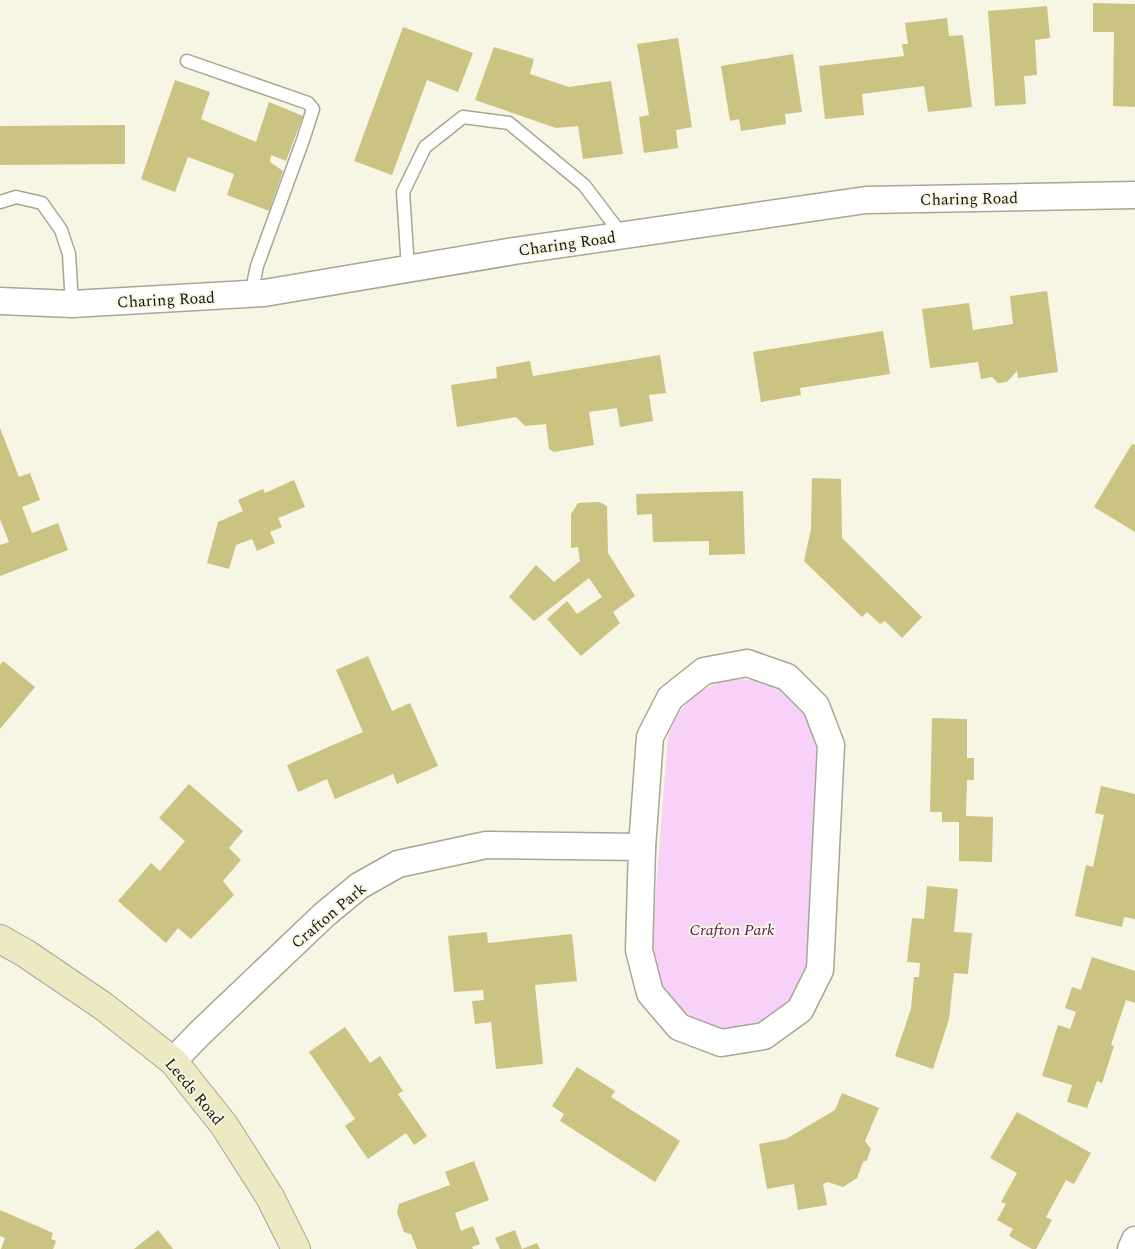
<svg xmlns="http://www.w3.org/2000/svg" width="1135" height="1249" font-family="Spectral,serif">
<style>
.green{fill:#f7d1f7}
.building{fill:#cac381}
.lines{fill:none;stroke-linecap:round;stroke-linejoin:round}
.lane-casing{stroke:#a8a696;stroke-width:15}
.street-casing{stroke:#a8a696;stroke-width:29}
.secondary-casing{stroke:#a8a696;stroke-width:30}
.lane{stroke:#fff;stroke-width:12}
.street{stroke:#fff;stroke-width:26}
.secondary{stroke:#ede9c3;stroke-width:28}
.labels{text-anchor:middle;stroke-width:4;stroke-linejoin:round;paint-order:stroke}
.street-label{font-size:16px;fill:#16150f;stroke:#f7f5e4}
.park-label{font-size:16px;font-style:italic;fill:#531a55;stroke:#f7f5e4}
</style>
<rect width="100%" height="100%" fill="#f7f5e4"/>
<path class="green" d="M740,679L756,681L776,687L792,697L804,708L820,744L809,963L798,990L784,1011L764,1022L739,1029H720L697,1022L682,1012L667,995L657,978L652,942L668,737C681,700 701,684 740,679Z"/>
<g class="building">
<polygon points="1093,3 1135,4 1135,107 1113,106 1114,32 1093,32"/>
<polygon points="1047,6 1050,38 1035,40 1037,75 1024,76 1026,104 995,106 988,11"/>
<polygon points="947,18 949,36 963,35 972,107 928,112 924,86 862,94 864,115 825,119 819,66 904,56 902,44 908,44 905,23"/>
<polygon points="403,27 473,53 458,92 427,80 392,175 354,161"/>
<polygon points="678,38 692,127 676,130 678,148 644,153 639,117 649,115 637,44"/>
<polygon points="494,47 534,59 530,74 569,87 611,81 623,154 583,159 578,126 556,128 475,100"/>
<polygon points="793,54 802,112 785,114 786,124 741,131 739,119 730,121 721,66"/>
<polygon points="175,80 210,92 201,119 256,142 269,102 303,116 286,161 271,155 270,162 283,171 269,211 227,195 234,174 188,157 175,192 141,179"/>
<polygon points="125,125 125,164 0,165 0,126"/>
<polygon points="1047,291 1058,372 1018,378 1017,371 1007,382 998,383 992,377 981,379 978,362 930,368 922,309 969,303 973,330 1013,324 1010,296"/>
<polygon points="883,331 890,374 800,388 801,395 761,402 753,352"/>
<polygon points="660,355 666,393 649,395 653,421 620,427 617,408 589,412 594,445 554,452 549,449 546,424 525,426 516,417 457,427 451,385 497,378 496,367 530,361 533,376"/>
<polygon points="0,428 19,477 30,473 40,500 22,507 32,533 58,523 68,550 0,576 0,545 9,542 0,519"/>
<polygon points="1132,444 1135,445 1135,532 1094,507"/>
<polygon points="812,478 841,479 842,538 922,617 902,638 885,621 880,624 867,612 862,617 804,561 811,529"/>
<polygon points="294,480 305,507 278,518 282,527 270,532 275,543 257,551 252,539 236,545 229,569 207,563 218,522 243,511 238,500 263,489 265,493"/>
<polygon points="743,491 745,554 709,555 709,541 653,542 652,514 637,515 636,494"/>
<polygon points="599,502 607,506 608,553 635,596 613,612 620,623 581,656 547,619 567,601 577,614 602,597 589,578 534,621 509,597 536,565 554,582 580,561 578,547 571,548 571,514 578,503"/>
<polygon points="368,656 392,711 410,703 438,766 397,784 393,774 335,799 327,779 298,792 287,765 363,732 336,670"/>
<polygon points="3,661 35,687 0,729 0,665"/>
<polygon points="932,718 967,719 967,758 974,758 974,780 967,780 966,816 993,817 992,862 959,861 959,822 942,822 942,812 930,812"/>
<polygon points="189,784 243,831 229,848 241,860 223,881 234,895 191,939 178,928 166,943 118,901 151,863 160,871 185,841 159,818"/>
<polygon points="1101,786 1135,794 1135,919 1124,917 1122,927 1075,916 1086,865 1093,867 1104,815 1095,813"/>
<polygon points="927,886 958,889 954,932 972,933 968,974 954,973 949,1019 933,1069 895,1056 911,1009 914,977 919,977 920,963 907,962 912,918 924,919"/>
<polygon points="487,932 488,943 572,934 577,981 535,985 543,1064 496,1069 491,1022 475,1024 472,1001 484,1000 483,990 454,992 448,936"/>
<polygon points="1092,957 1135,971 1135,1003 1126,1000 1111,1045 1114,1046 1102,1083 1097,1081 1087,1108 1067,1102 1072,1085 1042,1076 1058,1025 1070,1029 1076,1012 1065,1008 1072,987 1081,990"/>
<polygon points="345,1027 370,1063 380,1056 403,1091 398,1094 427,1136 414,1145 406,1133 368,1159 345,1126 355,1119 309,1052"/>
<polygon points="577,1067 615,1091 611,1097 680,1141 655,1182 560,1121 564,1114 552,1106"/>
<polygon points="842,1093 879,1108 865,1141 871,1149 867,1160 863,1162 857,1178 843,1187 828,1182 823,1184 827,1205 798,1210 794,1184 767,1189 759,1144 786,1139 835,1110"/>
<polygon points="1017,1112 1091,1153 1074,1184 1066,1180 1046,1217 1052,1220 1036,1249 1032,1249 1009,1236 1013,1229 997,1220 1006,1204 1001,1202 1017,1173 990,1158"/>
<polygon points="474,1161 489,1200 455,1213 461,1231 473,1226 480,1244 472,1247 473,1249 417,1249 411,1234 404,1232 397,1212 399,1204 450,1185 445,1172"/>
<polygon points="0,1210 53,1233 51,1239 56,1241 53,1249 1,1249 5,1238 0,1236"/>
<polygon points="158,1230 173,1249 134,1249"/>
<polygon points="515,1230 522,1249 537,1243 540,1249 500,1249 495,1238"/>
</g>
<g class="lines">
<defs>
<g id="lane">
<polyline points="187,61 308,103 313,109 303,140 257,266 254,280 254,294"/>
<polyline points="0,202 16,197 42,203 61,230 69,254 72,304"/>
<polyline points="408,268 403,192 425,147 463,117 509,123 584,185 622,235"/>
</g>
<g id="street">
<polyline points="0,301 72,304 264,293 514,251 866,200 1135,195"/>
<polygon points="747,663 787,677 816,706 831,745 820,970 800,1010 764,1036 721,1043 679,1027 650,993 639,950 642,847 650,737 670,698 704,671"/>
<polyline points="173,1061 199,1034 324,915 359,886 398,864 486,845 642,847"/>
<polyline points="1131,1249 1135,1240"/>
</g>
<polyline id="secondary" points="0,939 25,953 103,1006 173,1061 224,1125 270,1197 296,1249"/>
</defs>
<use href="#lane" class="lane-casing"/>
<use href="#street" class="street-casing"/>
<use href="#secondary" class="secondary-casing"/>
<use href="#lane" class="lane"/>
<use href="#street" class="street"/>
<use href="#secondary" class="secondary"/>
</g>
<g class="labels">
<g class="street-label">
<text transform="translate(969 198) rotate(-1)" y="6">Charing Road</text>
<text transform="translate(567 243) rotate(-8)" y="6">Charing Road</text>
<text transform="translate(166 299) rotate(-3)" y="6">Charing Road</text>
<text transform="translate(328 915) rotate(-40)" y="6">Crafton Park</text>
<text transform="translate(195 1091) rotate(50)" y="6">Leeds Road</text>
</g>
<g class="park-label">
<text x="732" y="935">Crafton Park</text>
</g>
</g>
</svg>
